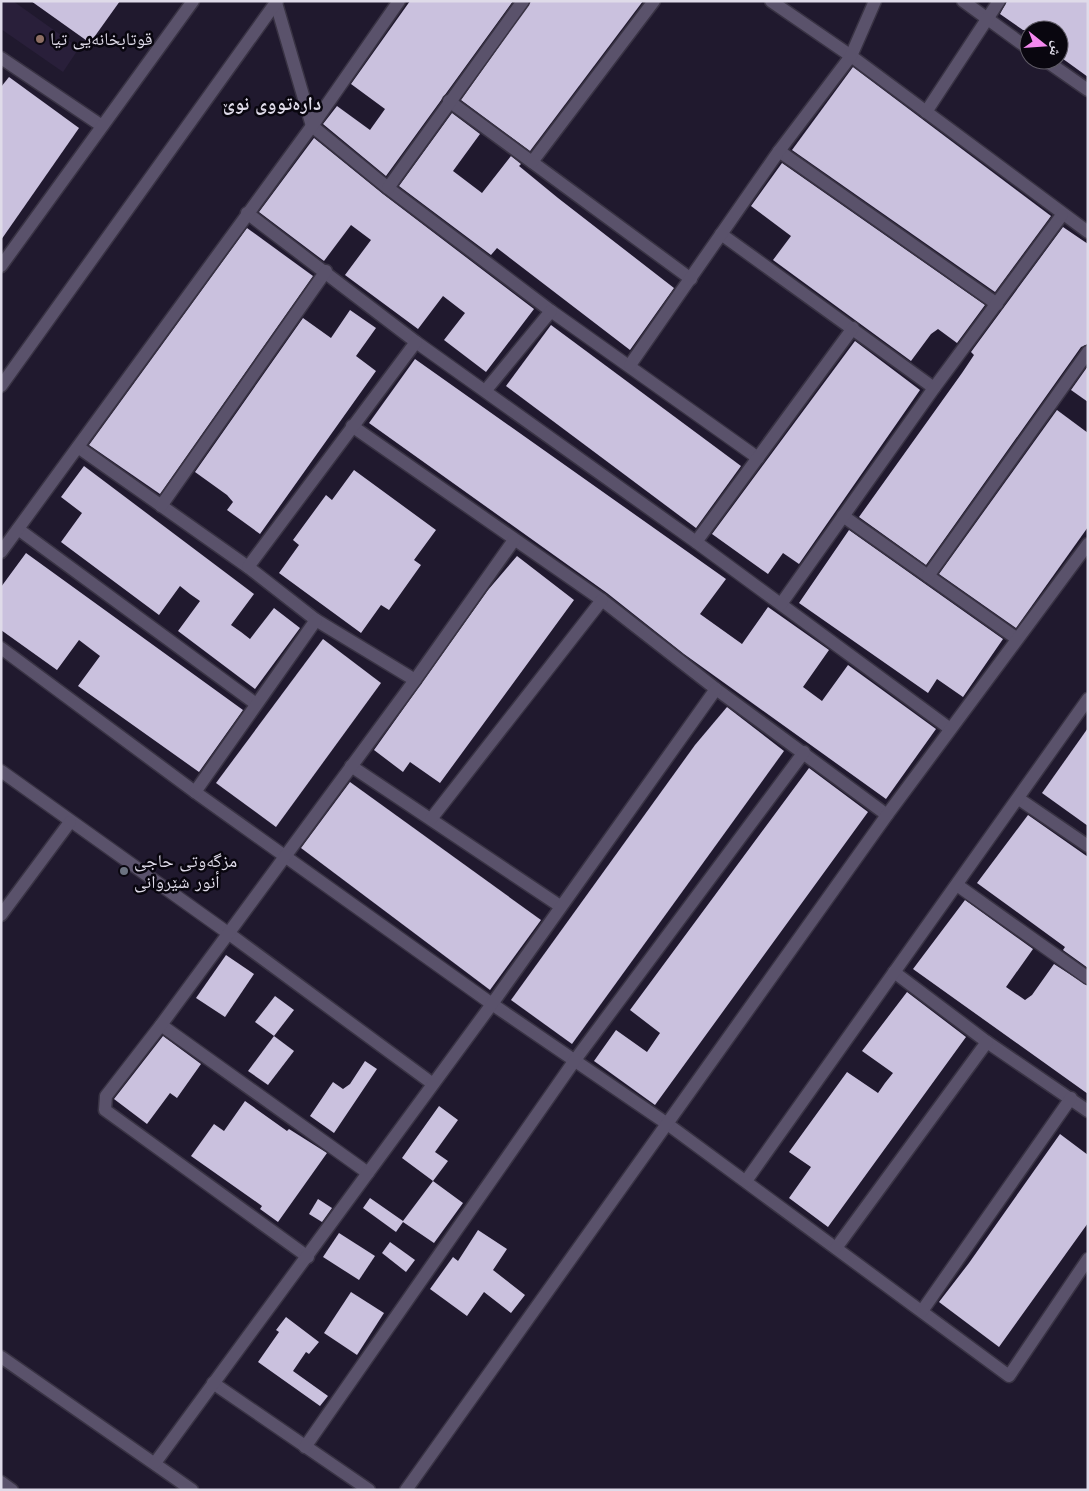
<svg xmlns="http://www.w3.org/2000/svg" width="1089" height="1491" font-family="Jost,'Noto Naskh Arabic',sans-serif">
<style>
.built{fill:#291f3a}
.building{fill:#cac1de}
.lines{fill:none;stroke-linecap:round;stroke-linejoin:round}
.minor-casing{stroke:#393344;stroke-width:15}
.minor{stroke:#5a526b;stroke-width:12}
.education-dot{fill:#8d6e63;stroke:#09060f;stroke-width:2}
.worship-dot{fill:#6b7280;stroke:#09060f;stroke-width:2}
.labels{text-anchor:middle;stroke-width:5;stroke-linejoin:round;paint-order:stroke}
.poi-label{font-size:18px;fill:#dfdbe9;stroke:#09060f;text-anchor:start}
.neighbourhood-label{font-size:19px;font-weight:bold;fill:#dfdbe9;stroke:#09060f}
</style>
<rect width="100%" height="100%" fill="#20192e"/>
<polygon class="built" points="1,1 13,1 79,48 63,72 1,29"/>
<g class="building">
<polygon points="31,1 120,1 90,43"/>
<polygon points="410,1 513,1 386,176 323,124 337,106 370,130 385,109 351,84"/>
<polygon points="531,1 643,1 530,151 461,100"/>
<polygon points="1007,1 1088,1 1088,77 1059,56 1059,30 1023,30 1000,14"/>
<polygon points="853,67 1051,216 995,292 792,150"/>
<polygon points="9,77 79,128 1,240 1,87"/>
<polygon points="452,113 480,134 453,171 482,193 511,156 521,164 519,166 558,198 674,288 630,350 497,248 491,255 399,186"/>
<polygon points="314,138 383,194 534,309 486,372 444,340 465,313 443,296 418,329 345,275 371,240 351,225 324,261 259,212"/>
<polygon points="782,163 985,305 957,343 938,329 931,334 911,361 773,260 791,236 751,206"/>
<polygon points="1063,227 1088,244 1088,344 1081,347 926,565 859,517 962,373 974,355 971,352"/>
<polygon points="247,228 313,276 160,494 89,445"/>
<polygon points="350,310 376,328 356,356 376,371 260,534 227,510 233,502 227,495 195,472 303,318 331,338"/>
<polygon points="551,325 741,466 696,528 506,386"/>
<polygon points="855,341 920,390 799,564 783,553 768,574 712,534"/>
<polygon points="415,359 726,579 700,614 742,644 768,607 829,650 803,687 822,701 848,665 936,729 886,799 684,654 607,593 369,423"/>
<polygon points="1088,366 1088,402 1071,390"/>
<polygon points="1057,410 1088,433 1088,527 1016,628 939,574"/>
<polygon points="84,466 254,594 231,625 241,632 250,639 274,608 300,628 255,689 178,631 200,601 190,594 180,586 159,615 61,542 82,513 61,497"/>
<polygon points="354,470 436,530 414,560 421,565 389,610 381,605 361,633 279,573 299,545 293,540 326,495 332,500"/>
<polygon points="849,530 1003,639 963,697 937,679 928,693 799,603"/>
<polygon points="26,553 243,710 199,772 78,686 100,656 79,640 57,670 1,630 1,587"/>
<polygon points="517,556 574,600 440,783 410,762 403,772 374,750 488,590"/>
<polygon points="323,639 381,683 276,827 216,783"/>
<polygon points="727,707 784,751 572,1044 511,1000 695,745"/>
<polygon points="1088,728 1088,826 1042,793"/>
<polygon points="809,768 868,812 655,1105 594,1061 616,1030 647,1052 660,1033 630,1010"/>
<polygon points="350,782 541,920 490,990 301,848"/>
<polygon points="1028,815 1088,857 1088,968 1063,950 1065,947 977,883"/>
<polygon points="965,900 1033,949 1006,987 1025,1000 1032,995 1054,964 1088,986 1088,1094 913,969"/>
<polygon points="226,955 254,974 225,1017 196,998"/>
<polygon points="907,992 966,1037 828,1227 789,1198 811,1167 789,1152 847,1072 878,1093 885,1083 893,1073 862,1051"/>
<polygon points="275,996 294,1010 274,1036 255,1022"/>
<polygon points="163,1036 201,1064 177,1098 170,1093 147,1124 114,1099"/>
<polygon points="274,1036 294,1051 268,1085 248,1071"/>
<polygon points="365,1061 377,1069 334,1133 310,1116 333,1082 343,1089 350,1084"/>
<polygon points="245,1101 287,1131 289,1129 327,1153 278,1222 260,1209 262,1206 191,1156 214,1124 224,1131"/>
<polygon points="439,1106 458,1120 435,1152 448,1161 433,1181 463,1203 434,1243 403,1222 396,1232 363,1208 370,1198 403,1221 433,1181 402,1158"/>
<polygon points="1060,1134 1088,1155 1088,1223 999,1347 939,1302 969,1263"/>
<polygon points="318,1199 332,1208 322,1222 309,1214"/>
<polygon points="478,1230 507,1249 493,1270 525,1295 511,1313 484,1292 467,1316 430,1289 453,1257 458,1261"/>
<polygon points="339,1233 375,1256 359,1280 323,1257"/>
<polygon points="390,1242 415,1260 406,1272 382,1253"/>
<polygon points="351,1292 384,1313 357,1355 324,1333"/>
<polygon points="286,1317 319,1342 309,1354 306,1352 293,1371 328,1396 320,1406 258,1362 279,1332 276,1330"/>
</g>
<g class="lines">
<defs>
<g id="minor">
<polyline points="771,1 851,56 1088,232"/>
<polyline points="963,1 1029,49"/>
<polyline points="276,3 312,126 388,188 551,311 758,458"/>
<polyline points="1,58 102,126"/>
<polyline points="1045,60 1088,90"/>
<polyline points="449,101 691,279"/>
<polyline points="926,112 999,1"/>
<polyline points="779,151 997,304"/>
<polyline points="532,162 654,1"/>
<polyline points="388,188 523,1"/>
<polyline points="247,213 416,342 696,542 949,728"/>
<polyline points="721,234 934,388"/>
<polyline points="1,266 193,1"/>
<polyline points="630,365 779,151 851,56 875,1"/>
<polyline points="1,386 277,1"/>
<polyline points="486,390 551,311"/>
<polyline points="352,426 602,600 716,689 887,815"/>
<polyline points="78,447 248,567 316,620 415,680"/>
<polyline points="161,506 326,271"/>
<polyline points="843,516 1016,638"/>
<polyline points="18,529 256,704"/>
<polyline points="696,542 853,328"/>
<polyline points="1,552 312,126 399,1"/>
<polyline points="248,567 416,342"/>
<polyline points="928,576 1088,352"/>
<polyline points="781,604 934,388 1062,215"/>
<polyline points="1,648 195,792 492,1004 666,1123 1009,1376 1088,1259"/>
<polyline points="351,766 560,906"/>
<polyline points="1,771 228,933 433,1084"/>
<polyline points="195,792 316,620"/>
<polyline points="1019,799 1088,846"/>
<polyline points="431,819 602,600"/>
<polyline points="957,885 1088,978"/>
<polyline points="1,915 70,822"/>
<polyline points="894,972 987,1042 1088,1111"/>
<polyline points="161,1025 368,1173"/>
<polyline points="746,1181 1088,699"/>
<polyline points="836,1248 987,1042"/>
<polyline points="308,1257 105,1110 106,1096 161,1025 415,680 514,540"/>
<polyline points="922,1311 1071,1098"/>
<polyline points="1,1357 192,1490"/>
<polyline points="213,1383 369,1490"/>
<polyline points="305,1447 575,1060 804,752"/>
<polyline points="155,1463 492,1004 716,689"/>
<polyline points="1,1482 12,1490"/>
<polyline points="406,1490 887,815 1088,544"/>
</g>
</defs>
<use href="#minor" class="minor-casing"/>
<use href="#minor" class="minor"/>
</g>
<circle class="education-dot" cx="40" cy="39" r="5"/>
<circle class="worship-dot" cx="124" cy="871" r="5"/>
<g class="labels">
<g class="poi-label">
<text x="50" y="45">قوتابخانەیی تیا</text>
<text x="134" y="867">مزگەوتی حاجی<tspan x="134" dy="21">أنور شێروانی</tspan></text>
</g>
<g class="neighbourhood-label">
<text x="272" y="110">دارەتووی نوێ</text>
</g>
</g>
<rect width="1089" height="1491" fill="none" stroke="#dfdbe9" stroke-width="5"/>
<g transform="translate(1044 45) rotate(107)"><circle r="24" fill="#09060f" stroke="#5f5b66"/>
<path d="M0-4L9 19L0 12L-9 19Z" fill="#f489ef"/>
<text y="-8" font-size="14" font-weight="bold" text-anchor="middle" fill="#dfdbe9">ش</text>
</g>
</svg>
